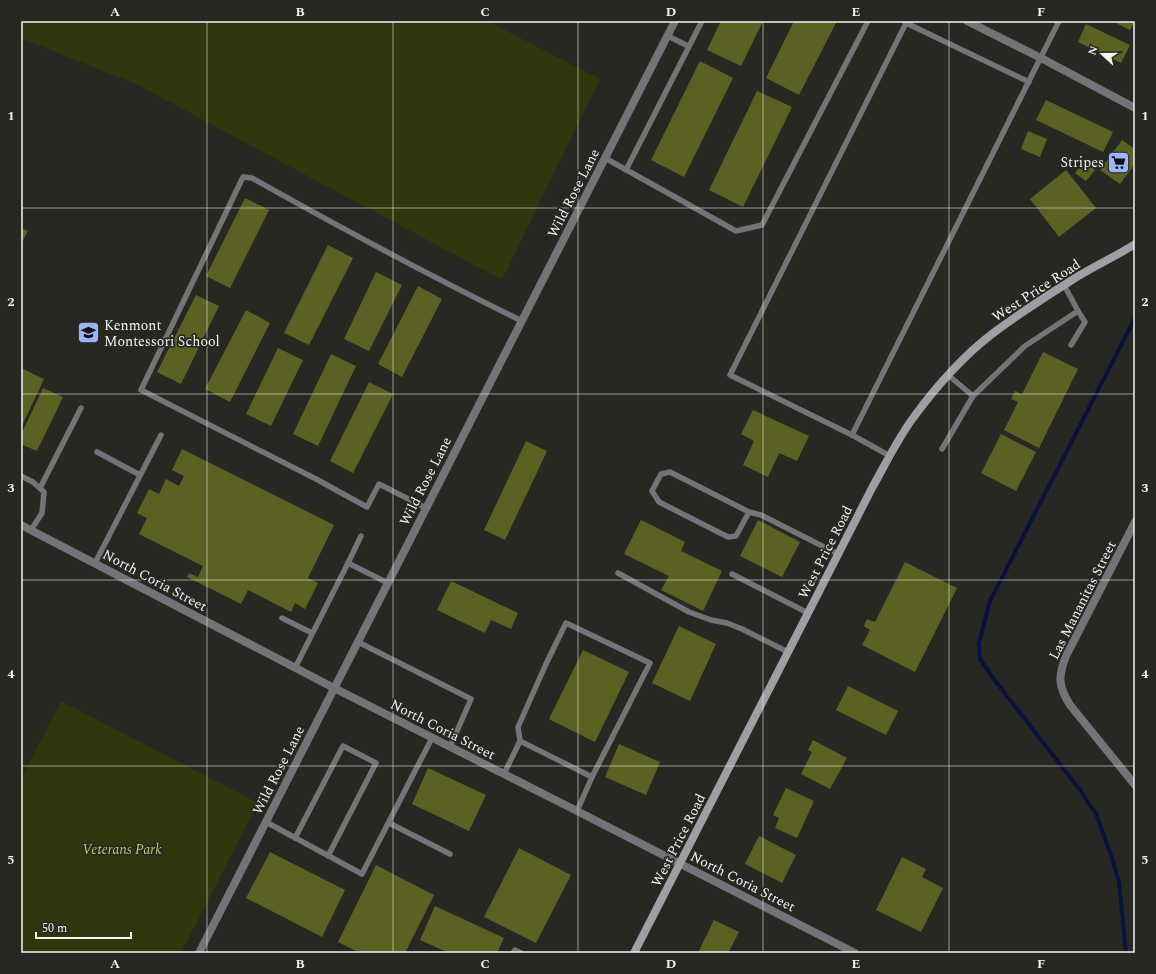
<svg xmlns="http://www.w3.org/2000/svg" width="1156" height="974" font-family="Spectral,serif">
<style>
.green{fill:#32360c}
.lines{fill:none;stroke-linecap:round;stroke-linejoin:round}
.stream{stroke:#09113d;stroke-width:4}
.building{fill:#5b6122}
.service{stroke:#737477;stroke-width:5.5}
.minor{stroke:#737477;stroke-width:8}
.tertiary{stroke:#737477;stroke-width:8}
.secondary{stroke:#9d9fa4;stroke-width:8}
.grid{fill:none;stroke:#f4f5f1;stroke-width:1;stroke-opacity:0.55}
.labels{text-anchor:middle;stroke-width:3.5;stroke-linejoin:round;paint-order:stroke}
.poi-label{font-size:14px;fill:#f4f5f1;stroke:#272822;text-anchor:end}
.street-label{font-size:14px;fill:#f4f5f1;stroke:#272822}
.park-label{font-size:14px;font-style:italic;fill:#bfc86e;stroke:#272822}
.neatline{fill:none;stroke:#f4f5f1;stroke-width:1.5}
.grid-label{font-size:13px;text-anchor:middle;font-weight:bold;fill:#f4f5f1}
</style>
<rect width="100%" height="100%" fill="#272822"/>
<g class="green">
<polygon points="21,21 487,21 600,79 502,280 136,84 21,38"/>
<polygon points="61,701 258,803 181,953 21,953 21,794 23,787 21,779"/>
</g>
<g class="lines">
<polyline class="stream" points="1126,953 1119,882 1111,855 1096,814 1080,790 993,678 980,659 979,643 990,601 1135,318"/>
</g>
<g class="building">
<polygon points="721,21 763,21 741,66 707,50"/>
<polygon points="794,21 837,21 799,95 766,78"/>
<polygon points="1112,21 1135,21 1130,30"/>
<polygon points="1086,24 1130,45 1121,63 1078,42"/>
<polygon points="700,61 733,78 684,177 651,160"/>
<polygon points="757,91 792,107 743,207 709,190"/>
<polygon points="1046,100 1113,132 1103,152 1036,120"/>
<polygon points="1028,131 1047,139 1040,157 1021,149"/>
<polygon points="1122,140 1135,149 1135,164 1120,184 1100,170"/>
<polygon points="1084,161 1095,170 1086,181 1075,173"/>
<polygon points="1066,170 1096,208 1059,237 1030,199"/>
<polygon points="245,198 269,210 230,288 206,276"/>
<polygon points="21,228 28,231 21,244"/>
<polygon points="328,245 353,258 309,345 284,333"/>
<polygon points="376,272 402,285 369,351 344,339"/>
<polygon points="418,286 442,299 402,377 378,364"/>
<polygon points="196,295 219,306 181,384 157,372"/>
<polygon points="246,310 270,323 230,402 205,389"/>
<polygon points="278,348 303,360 271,426 246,414"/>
<polygon points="1043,352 1078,369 1039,448 1004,430 1018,402 1011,399 1015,391 1022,394"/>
<polygon points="331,354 356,366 318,446 293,434"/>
<polygon points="21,368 44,379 21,428"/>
<polygon points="369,382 393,394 353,473 330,461"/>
<polygon points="43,388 63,397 37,451 21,444 21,435"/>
<polygon points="753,410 809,436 797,461 779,453 768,477 743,465 754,441 741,434"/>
<polygon points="1001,434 1036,452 1016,491 981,473"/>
<polygon points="526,441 547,451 505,540 484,530"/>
<polygon points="182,449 334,525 308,578 318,583 305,609 295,603 291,612 248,590 241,604 187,577 189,573 198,577 203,566 139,534 147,518 137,513 149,489 159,494 166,479 179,486 184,476 172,470"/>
<polygon points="641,520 685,542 681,551 722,571 703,611 661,590 669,576 624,554"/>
<polygon points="758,520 800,542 782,577 740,556"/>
<polygon points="905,562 957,588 915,672 862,645 870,630 864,626 867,619 875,622"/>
<polygon points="451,581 518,613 511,629 491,620 485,633 437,610"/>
<polygon points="679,626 716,644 690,701 652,683"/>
<polygon points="583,650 629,672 595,742 549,719"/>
<polygon points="848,686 898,711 886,735 836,710"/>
<polygon points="813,740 847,758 830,789 801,774 812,752 808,750"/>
<polygon points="619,744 660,762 646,795 605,777"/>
<polygon points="428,768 486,795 469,831 412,804"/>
<polygon points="786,788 814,801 797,838 775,828 779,818 773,815"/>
<polygon points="759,836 796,855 782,883 745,864"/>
<polygon points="519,848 571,875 536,943 484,917"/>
<polygon points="270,852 345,890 322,937 246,898"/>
<polygon points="902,857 926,869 922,877 943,888 921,932 876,910"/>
<polygon points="376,865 434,895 405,953 360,953 338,942"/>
<polygon points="435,906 504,938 497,953 449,953 420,940"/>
<polygon points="714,920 739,932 728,953 698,953"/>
</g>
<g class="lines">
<g class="service">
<polyline points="668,36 688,46"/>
<polyline points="605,158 736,231 762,225 868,21"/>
<polyline points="626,170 702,21"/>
<polyline points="1064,285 1078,311"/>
<polyline points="948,375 973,396 1025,346 1078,311 1085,322 1071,345"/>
<polyline points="852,435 730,375 906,23 1029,82"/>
<polyline points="942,449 973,396"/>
<polyline points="97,452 140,475"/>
<polyline points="890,456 852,435 1059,21"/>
<polyline points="21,476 33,482 44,492 42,513 31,530"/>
<polyline points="40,488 81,408"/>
<path d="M426,508L379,484L367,507L316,479L141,390L243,177L252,178C341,228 430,276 522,321"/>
<polyline points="749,512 670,472 661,474 652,491 659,502 728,537 736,536 749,512 761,515 838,554"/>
<polyline points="95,563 161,435"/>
<polyline points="348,563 361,536"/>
<polyline points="618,573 689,612 711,620 727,623 742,629 788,652"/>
<polyline points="732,574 808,613"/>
<polyline points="282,618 312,633"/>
<polyline points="358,642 471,699 450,747"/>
<polyline points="295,668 348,563 388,583"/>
<polyline points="520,741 592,777"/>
<polyline points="504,774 520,741 518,727 546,664 566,623 650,663 592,777 577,811"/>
<polyline points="266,822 362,874 432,738"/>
<polyline points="389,823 450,854"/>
<polyline points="295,838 343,746 376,763 328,856"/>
<polyline points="513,953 515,950 521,953"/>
</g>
<path class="minor" d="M1135,522L1066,656C1058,676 1058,686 1070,705L1135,785"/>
<g class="tertiary">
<polyline points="967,21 1041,58 1135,108"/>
<polyline points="21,525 334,688 577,811 855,953"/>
<polyline points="199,953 675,21"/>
</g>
<path class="secondary" d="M634,953L872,488C885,465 897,440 913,418C935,388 962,357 992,334C1017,315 1045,297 1072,280C1092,267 1115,257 1135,244"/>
</g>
<path class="grid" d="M207,21V953M393,21V953M578,21V953M763,21V953M949,21V953M21,208H1135M21,394H1135M21,580H1135M21,766H1135"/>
<defs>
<symbol id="supermarket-square" viewBox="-11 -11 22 22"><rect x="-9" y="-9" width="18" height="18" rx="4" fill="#9cb4fd" stroke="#272822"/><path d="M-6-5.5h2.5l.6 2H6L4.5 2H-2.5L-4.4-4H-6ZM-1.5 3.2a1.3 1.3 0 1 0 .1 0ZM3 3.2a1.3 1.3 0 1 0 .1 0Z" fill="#111"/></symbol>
<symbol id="school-square" viewBox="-11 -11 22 22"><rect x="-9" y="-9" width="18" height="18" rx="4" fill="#9cb4fd" stroke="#272822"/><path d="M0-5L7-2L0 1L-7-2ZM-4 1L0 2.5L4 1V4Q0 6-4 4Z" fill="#111"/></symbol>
</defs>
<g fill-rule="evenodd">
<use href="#supermarket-square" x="1106" y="150" width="25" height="25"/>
<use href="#school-square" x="76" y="320" width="25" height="25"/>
</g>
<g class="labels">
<g class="poi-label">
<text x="1104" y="167">Stripes</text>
<text x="104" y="330" text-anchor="start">Kenmont<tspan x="104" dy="16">Montessori School</tspan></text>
</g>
<g class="street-label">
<text transform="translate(573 193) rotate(-63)" y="5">Wild Rose Lane</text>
<text transform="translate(1036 290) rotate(-33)" y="5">West Price Road</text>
<text transform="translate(425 481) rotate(-63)" y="5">Wild Rose Lane</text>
<text transform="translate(825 552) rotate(-63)" y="5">West Price Road</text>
<text transform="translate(155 580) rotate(28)" y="5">North Coria Street</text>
<text transform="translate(1082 600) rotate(-63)" y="5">Las Mananitas Street</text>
<text transform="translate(443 729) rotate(27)" y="5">North Coria Street</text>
<text transform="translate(278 770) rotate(-63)" y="5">Wild Rose Lane</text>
<text transform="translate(678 840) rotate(-63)" y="5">West Price Road</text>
<text transform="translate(743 881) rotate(27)" y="5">North Coria Street</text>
</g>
<g class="park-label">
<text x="122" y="854">Veterans Park</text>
</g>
</g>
<rect width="1156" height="974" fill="none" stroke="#272822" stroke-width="44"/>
<g transform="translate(1102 54) rotate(291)" stroke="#272822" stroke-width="3" paint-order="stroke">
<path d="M0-3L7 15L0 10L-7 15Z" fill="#f4f5f1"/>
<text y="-6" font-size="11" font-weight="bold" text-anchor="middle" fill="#f4f5f1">N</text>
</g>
<path d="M36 932v6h95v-6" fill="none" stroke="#f4f5f1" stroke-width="2"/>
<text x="42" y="932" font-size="12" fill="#f4f5f1" stroke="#272822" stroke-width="3" paint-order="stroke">50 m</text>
<rect x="22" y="22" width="1112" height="930" class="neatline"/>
<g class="grid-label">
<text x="115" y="16">A</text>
<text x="300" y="16">B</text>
<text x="485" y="16">C</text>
<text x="671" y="16">D</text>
<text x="856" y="16">E</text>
<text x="1041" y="16">F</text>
<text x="11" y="120">1</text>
<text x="1145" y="120">1</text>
<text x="11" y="306">2</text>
<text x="1145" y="306">2</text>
<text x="11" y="492">3</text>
<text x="1145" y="492">3</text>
<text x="11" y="678">4</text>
<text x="1145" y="678">4</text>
<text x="11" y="864">5</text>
<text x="1145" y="864">5</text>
<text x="115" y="968">A</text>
<text x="300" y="968">B</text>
<text x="485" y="968">C</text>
<text x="671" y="968">D</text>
<text x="856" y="968">E</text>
<text x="1041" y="968">F</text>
</g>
</svg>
